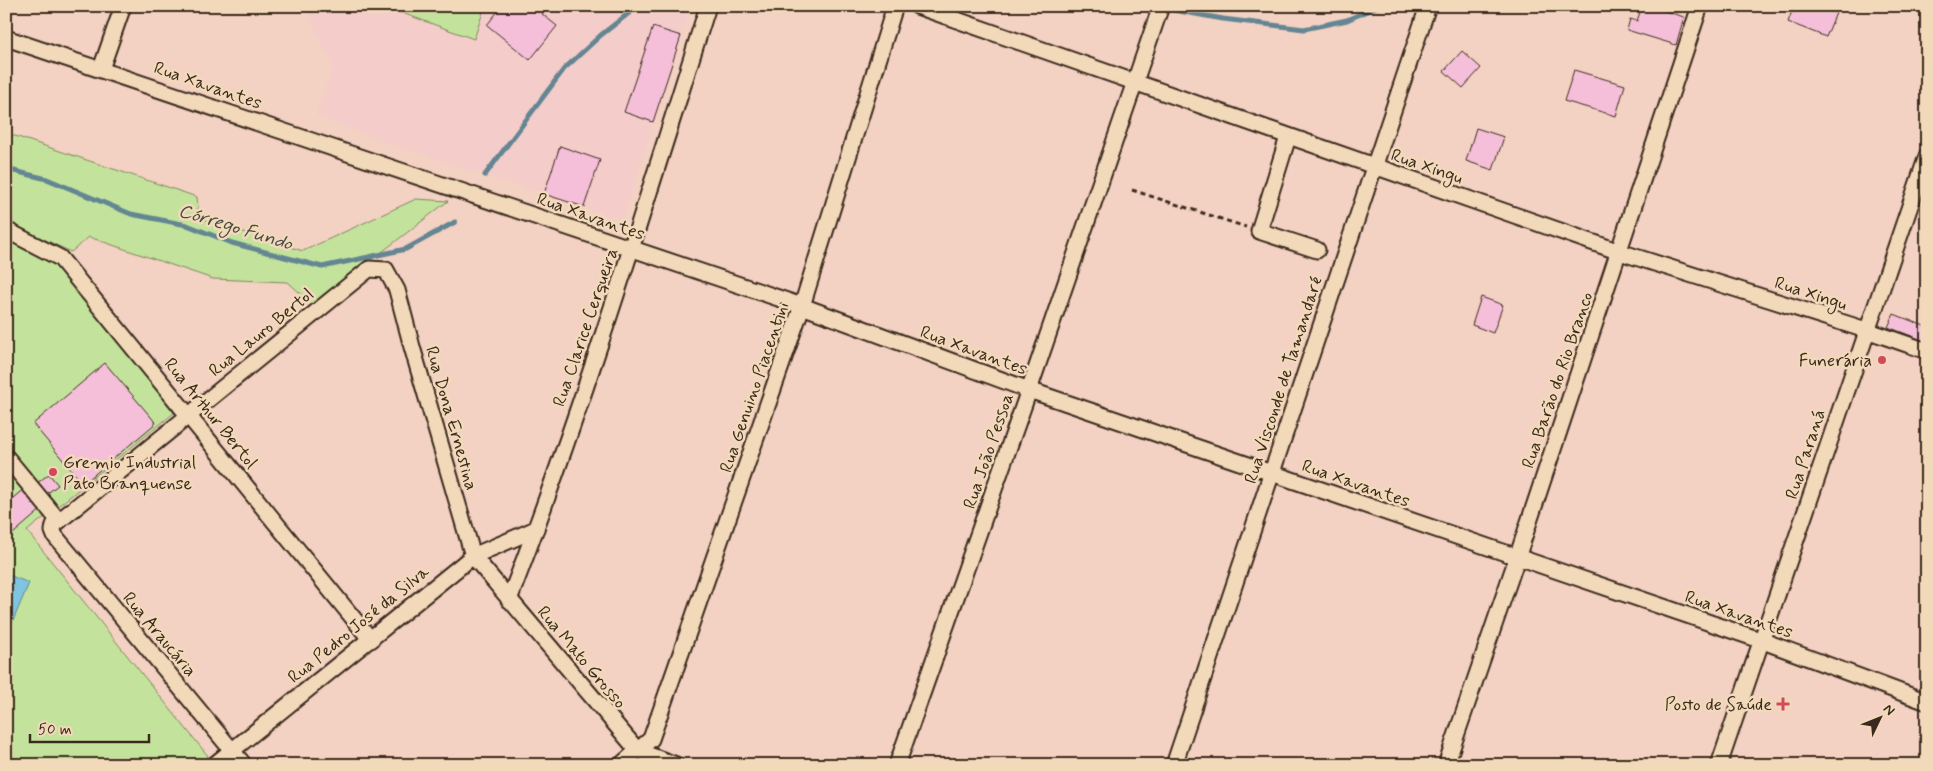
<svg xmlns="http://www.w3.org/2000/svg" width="1933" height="771" font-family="Mynerve,sans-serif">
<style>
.built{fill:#f4ccca}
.green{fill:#c3e39c;stroke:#7f865d}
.water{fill:#7fc4e0;stroke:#648692}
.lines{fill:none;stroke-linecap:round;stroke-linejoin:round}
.stream{stroke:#648692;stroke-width:5}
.building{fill:#f5bfd9;stroke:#3b2a1e}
.minor-casing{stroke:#3b2a1e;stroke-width:19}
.path{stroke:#3b2a1e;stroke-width:3;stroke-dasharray:5 4;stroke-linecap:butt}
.minor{stroke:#f2d9b9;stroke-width:15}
.poi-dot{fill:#d1495b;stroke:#f2d9b9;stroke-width:2}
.labels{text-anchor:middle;stroke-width:5;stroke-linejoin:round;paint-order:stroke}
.street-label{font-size:18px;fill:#3b2a1e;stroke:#f2d9b9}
.poi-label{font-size:18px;fill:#3b2a1e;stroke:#f2d9b9;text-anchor:end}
.water-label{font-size:19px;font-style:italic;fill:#494945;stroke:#f2d9b9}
</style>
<rect width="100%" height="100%" fill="#f3d1c3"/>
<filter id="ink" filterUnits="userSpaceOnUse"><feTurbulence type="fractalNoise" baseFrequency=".02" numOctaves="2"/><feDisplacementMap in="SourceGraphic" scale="10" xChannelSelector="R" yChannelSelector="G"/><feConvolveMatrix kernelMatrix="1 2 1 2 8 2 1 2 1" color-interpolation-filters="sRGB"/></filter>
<g filter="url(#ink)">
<polygon class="built" points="305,6 691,6 622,220 392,144 316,115 333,67"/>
<g class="green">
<polygon points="383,6 485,6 474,39"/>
<polygon points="6,133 197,197 199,218 303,251 416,199 448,201 313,305 288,282 213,279 89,237 71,252 6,221"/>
<polygon points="6,234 57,263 174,413 27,531 208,756 198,765 6,765"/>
</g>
<polygon class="water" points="6,574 29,583 7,635 6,635"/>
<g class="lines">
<g class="stream">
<polyline points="1173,10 1223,19 1304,29 1347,20 1378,6"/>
<polyline points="6,169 47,179 131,214 187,225 232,243 322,267 406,249 455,222"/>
<polyline points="485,175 564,69 601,35 638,6"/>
</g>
</g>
<g class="building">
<polygon points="502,6 549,6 542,14 557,26 530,60 487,25"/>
<polygon points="1642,6 1649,6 1684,17 1676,45 1627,30 1630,19 1637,21"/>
<polygon points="1794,6 1819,6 1836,13 1826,37 1788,22"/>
<polygon points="653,27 681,36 653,122 624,112"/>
<polygon points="1462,51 1481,68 1463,88 1444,71"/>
<polygon points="1574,70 1625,85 1616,116 1564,101"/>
<polygon points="1476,128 1504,137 1493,170 1466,161"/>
<polygon points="560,146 600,160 584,207 544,194"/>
<polygon points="1481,297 1503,305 1493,333 1472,325"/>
<polygon points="1894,314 1927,327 1927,342 1888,327"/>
<polygon points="105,363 156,423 83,484 33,424"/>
<polygon points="49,474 58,485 45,495 36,484"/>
<polygon points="26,487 43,508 7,539 6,491 13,498"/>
</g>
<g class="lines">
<defs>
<g id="minor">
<polyline points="917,6 1620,252 1866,330 1927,351"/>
<polyline points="6,38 802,306 1029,390 1763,641 1927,702"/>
<polyline points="101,69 123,6"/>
<polyline points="1288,137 1259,231 1317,250"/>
<polyline points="6,230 60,258 371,640"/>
<polyline points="7,458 59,521"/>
<path d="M509,600C584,405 645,205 708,6"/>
<polyline points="214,765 473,556 536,529"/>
<polyline points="244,765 55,536 53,531 54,525 369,269 386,270 397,290 412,347 473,556 638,751 676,765"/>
<polyline points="621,765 651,739 802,306 895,6"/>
<polyline points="897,765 1029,390 1161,6"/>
<polyline points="1174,765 1428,6"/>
<polyline points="1446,765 1517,558 1700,6"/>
<path d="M1719,765C1790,563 1856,358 1927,156"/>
</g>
</defs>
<use href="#minor" class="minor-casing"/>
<polyline class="path" points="1132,190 1246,227"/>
<use href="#minor" class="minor"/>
</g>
</g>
<g class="poi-dot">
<circle cx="1882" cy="360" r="5"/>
<circle cx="53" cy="472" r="5"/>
<path d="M1780.5 696.5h5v5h5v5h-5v5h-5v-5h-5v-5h5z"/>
</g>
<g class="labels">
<g class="street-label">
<text transform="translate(208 85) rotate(19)" y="6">Rua Xavantes</text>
<text transform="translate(1427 166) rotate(19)" y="6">Rua Xingu</text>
<text transform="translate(591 216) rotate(19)" y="6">Rua Xavantes</text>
<text transform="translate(1811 293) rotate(18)" y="6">Rua Xingu</text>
<text transform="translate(585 327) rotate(-71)" y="6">Rua Clarice Cerqueira</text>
<text transform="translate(261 332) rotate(-39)" y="6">Rua Lauro Bertol</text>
<text transform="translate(974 350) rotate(20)" y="6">Rua Xavantes</text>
<text transform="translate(1283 380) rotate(-72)" y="6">Rua Visconde de Tamandaré</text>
<text transform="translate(1557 380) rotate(-71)" y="6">Rua Barão do Rio Branco</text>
<text transform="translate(754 387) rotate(-71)" y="6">Rua Genuino Piacentini</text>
<text transform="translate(211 413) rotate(51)" y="6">Rua Arthur Bertol</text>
<text transform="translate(452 418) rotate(74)" y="6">Rua Dona Ernestina</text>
<text transform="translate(988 451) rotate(-71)" y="6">Rua João Pessoa</text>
<text transform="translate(1805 454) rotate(-72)" y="6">Rua Paraná</text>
<text transform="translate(1356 483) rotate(19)" y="6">Rua Xavantes</text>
<text transform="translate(1739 614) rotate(19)" y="6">Rua Xavantes</text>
<text transform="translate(358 624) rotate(-39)" y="6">Rua Pedro José da Silva</text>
<text transform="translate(160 634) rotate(50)" y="6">Rua Araucária</text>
<text transform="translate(582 657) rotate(50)" y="6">Rua Mato Grosso</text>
</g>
<g class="poi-label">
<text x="1872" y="366">Funerária</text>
<text x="63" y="468" text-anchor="start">Gremio Industrial<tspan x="63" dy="21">Pato Branquense</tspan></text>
<text x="1772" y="710">Posto de Saúde</text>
</g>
<g class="water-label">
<text transform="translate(236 226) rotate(17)" y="7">Córrego Fundo</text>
</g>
</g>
<rect width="1933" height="771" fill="none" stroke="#f2d9b9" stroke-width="25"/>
<rect x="12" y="12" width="1908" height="746" fill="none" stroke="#3b2a1e" stroke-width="2" filter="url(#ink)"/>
<g transform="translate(1880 718) rotate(47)" stroke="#f2d9b9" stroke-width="4" paint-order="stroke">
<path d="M0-4L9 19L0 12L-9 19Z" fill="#3b2a1e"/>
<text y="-8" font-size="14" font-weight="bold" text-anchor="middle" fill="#3b2a1e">N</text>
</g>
<path d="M30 734v8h119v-8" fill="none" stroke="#3b2a1e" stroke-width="2.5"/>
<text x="38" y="734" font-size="15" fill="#3b2a1e" stroke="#f2d9b9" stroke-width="4" paint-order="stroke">50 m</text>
</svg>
